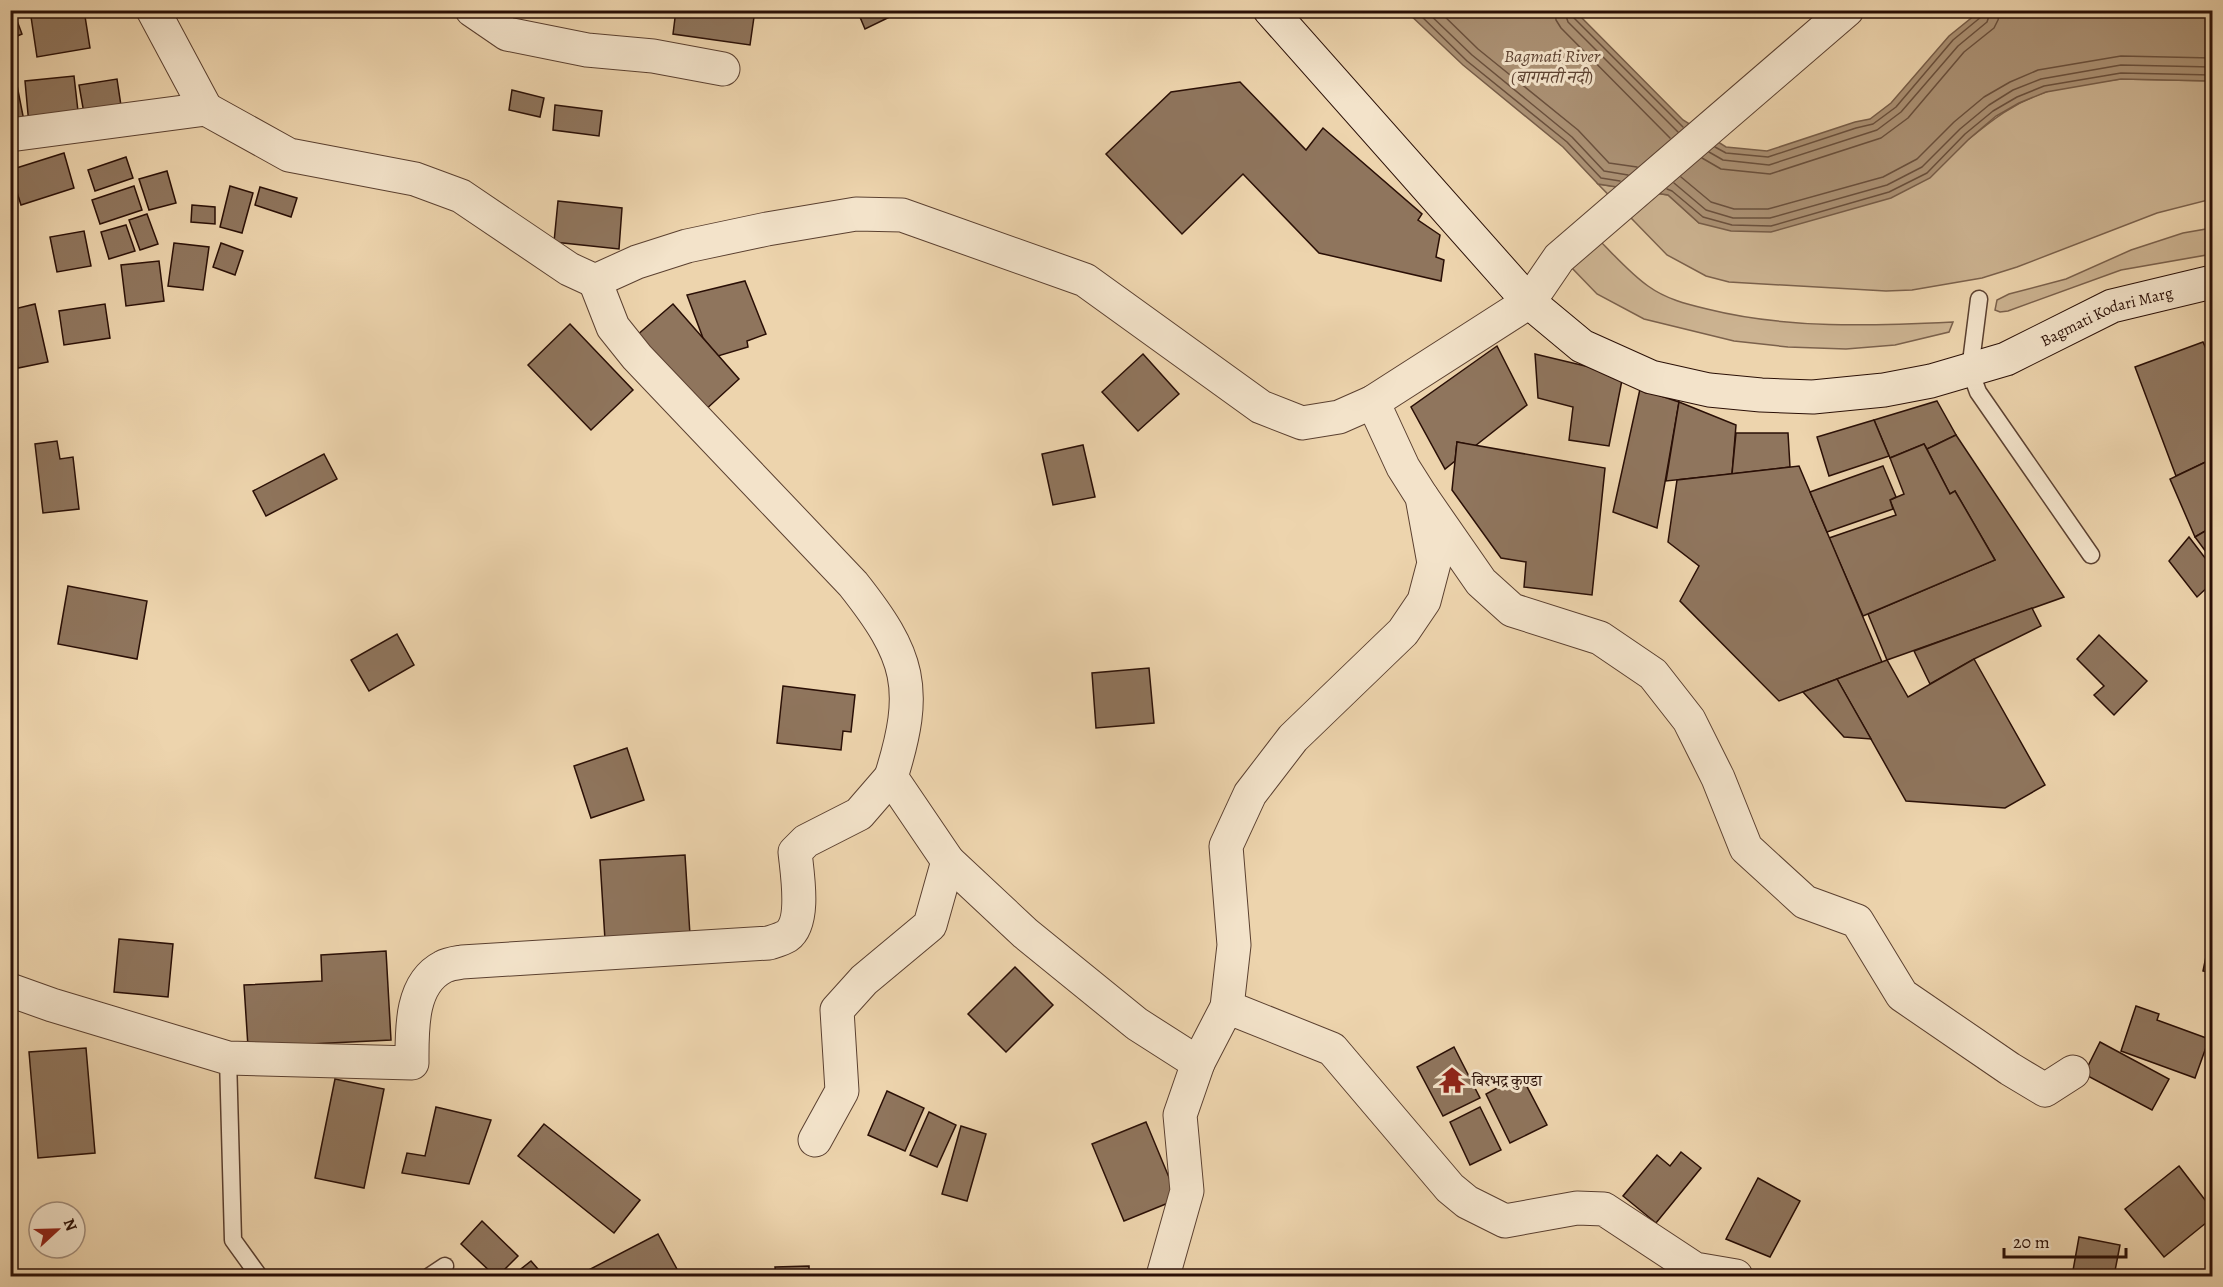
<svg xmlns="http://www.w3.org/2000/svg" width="2223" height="1287" font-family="Alegreya,'Noto Serif Devanagari',serif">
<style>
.green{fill:#ccb391;stroke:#7b614c;stroke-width:1.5}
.water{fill:#ab9174;stroke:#775d48;stroke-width:1.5}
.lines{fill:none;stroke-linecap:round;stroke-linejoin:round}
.shore{stroke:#6a503d;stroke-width:1.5}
.building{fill:#8f755d;stroke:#2a0f06;stroke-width:1.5}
.service-casing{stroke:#5b4030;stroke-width:19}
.minor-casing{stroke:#5b4030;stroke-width:35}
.tertiary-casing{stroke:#5b4030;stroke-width:35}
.secondary-casing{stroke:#2a0f06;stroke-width:35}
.service{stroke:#f3e3ca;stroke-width:16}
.minor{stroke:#f3e3ca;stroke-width:33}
.tertiary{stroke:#f3e3ca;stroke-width:33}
.secondary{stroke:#f3e3ca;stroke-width:33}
.labels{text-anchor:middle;stroke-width:6;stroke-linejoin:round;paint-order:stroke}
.street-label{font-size:16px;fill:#2a0f06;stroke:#f3e3ca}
.poi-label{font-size:16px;fill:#2a0f06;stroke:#f3e3ca;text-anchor:start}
.water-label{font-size:18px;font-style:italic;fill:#5e4332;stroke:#f3e3ca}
</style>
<rect width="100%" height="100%" fill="#edd4ad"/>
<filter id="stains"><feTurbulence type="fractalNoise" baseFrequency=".00333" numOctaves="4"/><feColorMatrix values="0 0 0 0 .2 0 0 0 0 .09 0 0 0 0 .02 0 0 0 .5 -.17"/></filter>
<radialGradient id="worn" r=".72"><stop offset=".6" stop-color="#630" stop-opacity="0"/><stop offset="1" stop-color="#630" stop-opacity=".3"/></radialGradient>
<g class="green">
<path d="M2121,79L2212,81V199L2157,213L2017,267L1982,278L1912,290L1886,291L1729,282L1706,276L1667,255L1598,184L1668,195L1699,223L1969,139C1992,120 2014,103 2043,93C2067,84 2096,83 2121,79Z"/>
<polygon points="2212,228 2212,254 2121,270 2008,311 2000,312 1995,310 1997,300 2009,294 2066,279 2131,250 2183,233"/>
<path d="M1601,242C1616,257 1631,274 1648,286C1666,299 1686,304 1707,309C1787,329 1871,326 1953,322L1949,332L1895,345L1846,349L1788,347L1734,341L1644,319L1597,294L1571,267Z"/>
</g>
<polygon class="water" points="1406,11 1575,11 1683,120 1726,147 1767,151 1855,122 1870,119 1891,103 1949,36 1980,11 2212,11 2212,81 2121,79 2046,92 2019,103 1996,116 1969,139 1930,178 1891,198 1771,232 1731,231 1699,223 1668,195 1598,184 1563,147 1463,65"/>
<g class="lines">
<g class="shore">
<polyline points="1415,10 1467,61 1567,142 1601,178 1620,181"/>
<polyline points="1425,10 1472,55 1572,137 1604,171 1628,175"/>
<polyline points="1438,10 1478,49 1578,130 1609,163 1637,167"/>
<polyline points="1555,10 1556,20 1561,28 1670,138"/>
<polyline points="1564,10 1568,22 1678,132"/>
<polyline points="1571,10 1573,17 1683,127"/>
<polyline points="1715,147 1726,153 1768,157 1856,128 1873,124 1896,107 1953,40 1981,17 1983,10"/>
<polyline points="1709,152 1723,160 1769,165 1877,130 1901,112 1958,46 1987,22 1991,10"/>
<polyline points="1702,158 1721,169 1770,174 1881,138 1908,118 1964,52 1994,28 1998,20 2000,10"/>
<polyline points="1681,177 1711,202 1734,209 1768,209 1883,177 1917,159 1954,122 1984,97 2010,82 2038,70 2121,56 2212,58"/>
<polyline points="1674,183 1706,210 1733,218 1770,218 1887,185 1922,167 1960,129 1989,105 2013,90 2041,79 2121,65 2212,67"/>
<polyline points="1667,189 1672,191 1703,217 1732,225 1771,226 1889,192 1927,173 1965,134 1993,111 2017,97 2044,86 2121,73 2212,75"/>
</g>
</g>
<g class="building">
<polygon points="10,10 13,10 22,34 10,39"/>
<polygon points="30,10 84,10 90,48 37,57"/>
<polygon points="676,10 755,10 750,45 673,34"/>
<polygon points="857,10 904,10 865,29"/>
<polygon points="13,65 24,121 10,124 10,66"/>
<polygon points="74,76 79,120 29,125 25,81"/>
<polygon points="117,79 123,119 86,125 79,85"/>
<polygon points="1240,82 1306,150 1323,128 1422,214 1418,220 1440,235 1436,257 1444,260 1441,281 1319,253 1243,174 1182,234 1106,154 1171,92"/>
<polygon points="512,90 544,98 540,117 509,110"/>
<polygon points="555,105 602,111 599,136 553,130"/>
<polygon points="64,153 74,188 21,205 10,170"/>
<polygon points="126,157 133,178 95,191 88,170"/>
<polygon points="167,171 176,203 149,210 139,179"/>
<polygon points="134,186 142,210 100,224 92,200"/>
<polygon points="230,186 253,193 242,233 220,227"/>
<polygon points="260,187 297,198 291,217 255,205"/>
<polygon points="558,201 622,208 619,249 554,242"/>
<polygon points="192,205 215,207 215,224 191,222"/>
<polygon points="147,214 158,244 140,250 129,220"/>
<polygon points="126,225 135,251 109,259 101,232"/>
<polygon points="84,231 91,266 57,272 50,237"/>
<polygon points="174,243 209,247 203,290 168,286"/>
<polygon points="221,243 243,251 235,275 213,267"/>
<polygon points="159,261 164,301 126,306 121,265"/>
<polygon points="745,281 766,334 747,341 748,347 718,356 703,338 687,295"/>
<polygon points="35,304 48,362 18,368 10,336 10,310"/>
<polygon points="105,304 110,338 64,345 59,311"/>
<polygon points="673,304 739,379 703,412 636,336"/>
<polygon points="570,324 633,390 591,430 528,365"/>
<polygon points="2203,342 2212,362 2212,459 2176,476 2135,367"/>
<polygon points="1497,346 1527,405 1475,446 1457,442 1455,461 1445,469 1411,407"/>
<polygon points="1143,354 1179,394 1138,431 1102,392"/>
<polygon points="1535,354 1623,375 1609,446 1569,440 1573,407 1538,398"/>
<polygon points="1640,389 1679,402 1657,528 1613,512"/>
<polygon points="1937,401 1956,435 1927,449 1924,444 1890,458 1874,420"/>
<polygon points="1679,402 1736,425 1732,474 1666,481"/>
<polygon points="1874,420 1889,456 1829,476 1817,437"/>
<polygon points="1736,433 1788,433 1790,467 1732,474"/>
<polygon points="1956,435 2064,597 1887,660 1868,614 1995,560 1955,491 1950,494 1927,449"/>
<polygon points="57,441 60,459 73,457 79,509 43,513 35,444"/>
<polygon points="1457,442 1605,468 1592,595 1524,587 1526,562 1501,558 1452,490"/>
<polygon points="1924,444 1950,494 1955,491 1995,560 1863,616 1829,538 1896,515 1890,500 1904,494 1890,458"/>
<polygon points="1083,445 1095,497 1053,505 1042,454"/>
<polygon points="324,454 337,479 266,516 253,491"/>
<polygon points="2212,459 2212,527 2195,537 2170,479"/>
<polygon points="1799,466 1882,662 1779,701 1680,601 1699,566 1668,542 1677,480"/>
<polygon points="1883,466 1896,497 1890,500 1893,509 1827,532 1810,492"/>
<polygon points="2212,527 2212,560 2195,537"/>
<polygon points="2189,537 2212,567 2212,583 2197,597 2169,561"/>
<polygon points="68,586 147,601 137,659 58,644"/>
<polygon points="2032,608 2041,626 1974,659 1930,684 1914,651"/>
<polygon points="397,634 414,665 369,691 351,660"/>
<polygon points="2099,635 2147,681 2114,715 2094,695 2104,686 2077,659"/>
<polygon points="1974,659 2045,785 2005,808 1906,801 1837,679 1887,660 1908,697"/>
<polygon points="1149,668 1154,723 1096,728 1092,673"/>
<polygon points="1837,679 1871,739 1844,737 1803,692"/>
<polygon points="783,686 855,695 851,732 843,731 841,750 777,743"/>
<polygon points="627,748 644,800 591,818 574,766"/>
<polygon points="685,855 690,935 605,940 600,860"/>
<polygon points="2212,928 2212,973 2203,971"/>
<polygon points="119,939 173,944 168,997 114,992"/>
<polygon points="386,951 391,1040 248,1047 244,985 322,981 321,955"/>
<polygon points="1015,967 1053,1005 1006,1052 968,1014"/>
<polygon points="2136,1006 2159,1014 2157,1020 2209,1039 2195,1078 2121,1051"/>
<polygon points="2100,1042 2169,1079 2152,1110 2084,1074"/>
<polygon points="1454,1047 1480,1098 1443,1116 1417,1067"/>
<polygon points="86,1048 95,1153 38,1158 29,1052"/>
<polygon points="1521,1075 1547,1125 1510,1143 1486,1094"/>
<polygon points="335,1079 384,1089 364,1188 315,1178"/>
<polygon points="887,1091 924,1108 905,1151 868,1135"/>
<polygon points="436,1107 491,1120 469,1184 402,1173 407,1153 425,1156"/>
<polygon points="1480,1107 1501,1150 1470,1165 1450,1122"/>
<polygon points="929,1112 956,1125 937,1167 910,1155"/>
<polygon points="1146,1122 1178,1199 1124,1221 1092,1144"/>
<polygon points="544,1124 640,1200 614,1233 518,1156"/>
<polygon points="961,1126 986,1134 967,1201 942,1194"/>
<polygon points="1681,1152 1701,1168 1656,1223 1623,1196 1657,1155 1670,1166"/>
<polygon points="2179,1166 2212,1209 2212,1218 2164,1257 2125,1209"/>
<polygon points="1758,1178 1800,1201 1770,1257 1726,1239"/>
<polygon points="482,1221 518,1256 498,1276 495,1276 461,1244"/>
<polygon points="658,1234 678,1271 669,1276 577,1276"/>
<polygon points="2079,1237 2120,1245 2114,1276 2072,1276"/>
<polygon points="531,1261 544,1276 512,1276"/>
<polygon points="809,1266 809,1276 776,1276 775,1267"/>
</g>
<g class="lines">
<defs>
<g id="service">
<polyline points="1979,299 1970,370 1978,392 2091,555"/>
<polyline points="228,1058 233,1240 259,1276"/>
<polyline points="430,1276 445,1266"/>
</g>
<g id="minor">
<polyline points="153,10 206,109"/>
<polyline points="472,10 507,34 587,50 653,56 723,69"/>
<path d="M595,281L613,327L637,357L853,584C910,656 919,688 891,777L948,861L1025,933L1137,1024L1198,1063L1180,1115L1187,1191L1163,1276"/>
<polyline points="1422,497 1481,582 1512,610 1600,638 1653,674 1689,720 1718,778 1746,848 1805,902 1857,921 1902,995 2010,1069 2045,1090 2073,1072"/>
<path d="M10,990L52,1005L228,1058L412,1063C412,1031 410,984 443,967C448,964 456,963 462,962L769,943C775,941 782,939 787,936C806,922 797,873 795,852L806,841L859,814L891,777"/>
<polyline points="1227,1007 1234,945 1226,846 1250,794 1293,738 1403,632 1424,601 1434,563 1422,497 1403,467 1373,402"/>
<polyline points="1198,1063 1227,1007 1332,1049 1450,1188 1467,1202 1505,1221 1577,1208 1604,1209 1695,1269 1736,1276"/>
<polyline points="815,1140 842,1091 837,1010 864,980 930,925 948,861"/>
</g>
<polyline id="tertiary" points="10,135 206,109 289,155 415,179 461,196 569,269 595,281 637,262 687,246 767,229 856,214 902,215 1085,280 1261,407 1302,423 1339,417 1373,402 1529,302 1559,258 1847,10"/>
<g id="secondary">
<path id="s1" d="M1270,10L1529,302L1582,346L1651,377L1709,390L1761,395L1813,397L1884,390L1931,381L2006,359L2112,306L2212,282"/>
</g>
</defs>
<use href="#service" class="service-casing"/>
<use href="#minor" class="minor-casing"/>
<use href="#tertiary" class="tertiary-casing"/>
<use href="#secondary" class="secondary-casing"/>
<use href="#service" class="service"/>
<use href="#minor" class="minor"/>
<use href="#tertiary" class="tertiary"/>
<use href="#secondary" class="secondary"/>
</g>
<defs>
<symbol id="temple-bare" viewBox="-9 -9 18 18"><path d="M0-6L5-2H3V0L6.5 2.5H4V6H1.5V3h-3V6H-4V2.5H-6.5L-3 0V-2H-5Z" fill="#8f2418" stroke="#f3e3ca" stroke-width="2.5" paint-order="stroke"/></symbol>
</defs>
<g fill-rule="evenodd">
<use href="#temple-bare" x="1433" y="1061" width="38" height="38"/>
</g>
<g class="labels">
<g class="street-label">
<text dy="6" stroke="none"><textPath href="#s1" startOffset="1006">Bagmati Kodari Marg</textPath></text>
</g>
<g class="poi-label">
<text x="1472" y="1086">बिरभद्र कुण्डा</text>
</g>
<g class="water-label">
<text x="1552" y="62">Bagmati River<tspan x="1552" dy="21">(बागमती नदी)</tspan></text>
</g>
</g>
<rect width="2223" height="1287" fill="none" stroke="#edd4ad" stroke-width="36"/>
<rect x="12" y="12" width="2199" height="1263" fill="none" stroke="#2a0f06" stroke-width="3"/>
<rect x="18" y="18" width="2187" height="1251" fill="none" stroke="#2a0f06" stroke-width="1.5"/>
<g transform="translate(57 1230) rotate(68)"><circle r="28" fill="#f3e3ca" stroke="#a38e7c" stroke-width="1.5"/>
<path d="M0-4.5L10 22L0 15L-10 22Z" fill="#8f2418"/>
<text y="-9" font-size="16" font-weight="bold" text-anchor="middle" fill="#2a0f06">N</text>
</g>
<path d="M2004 1248v9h122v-9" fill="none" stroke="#2a0f06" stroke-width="3"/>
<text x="2013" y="1248" font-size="18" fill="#2a0f06" stroke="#f3e3ca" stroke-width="4.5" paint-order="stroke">20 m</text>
<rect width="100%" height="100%" filter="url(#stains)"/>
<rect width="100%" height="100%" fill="url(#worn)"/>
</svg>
